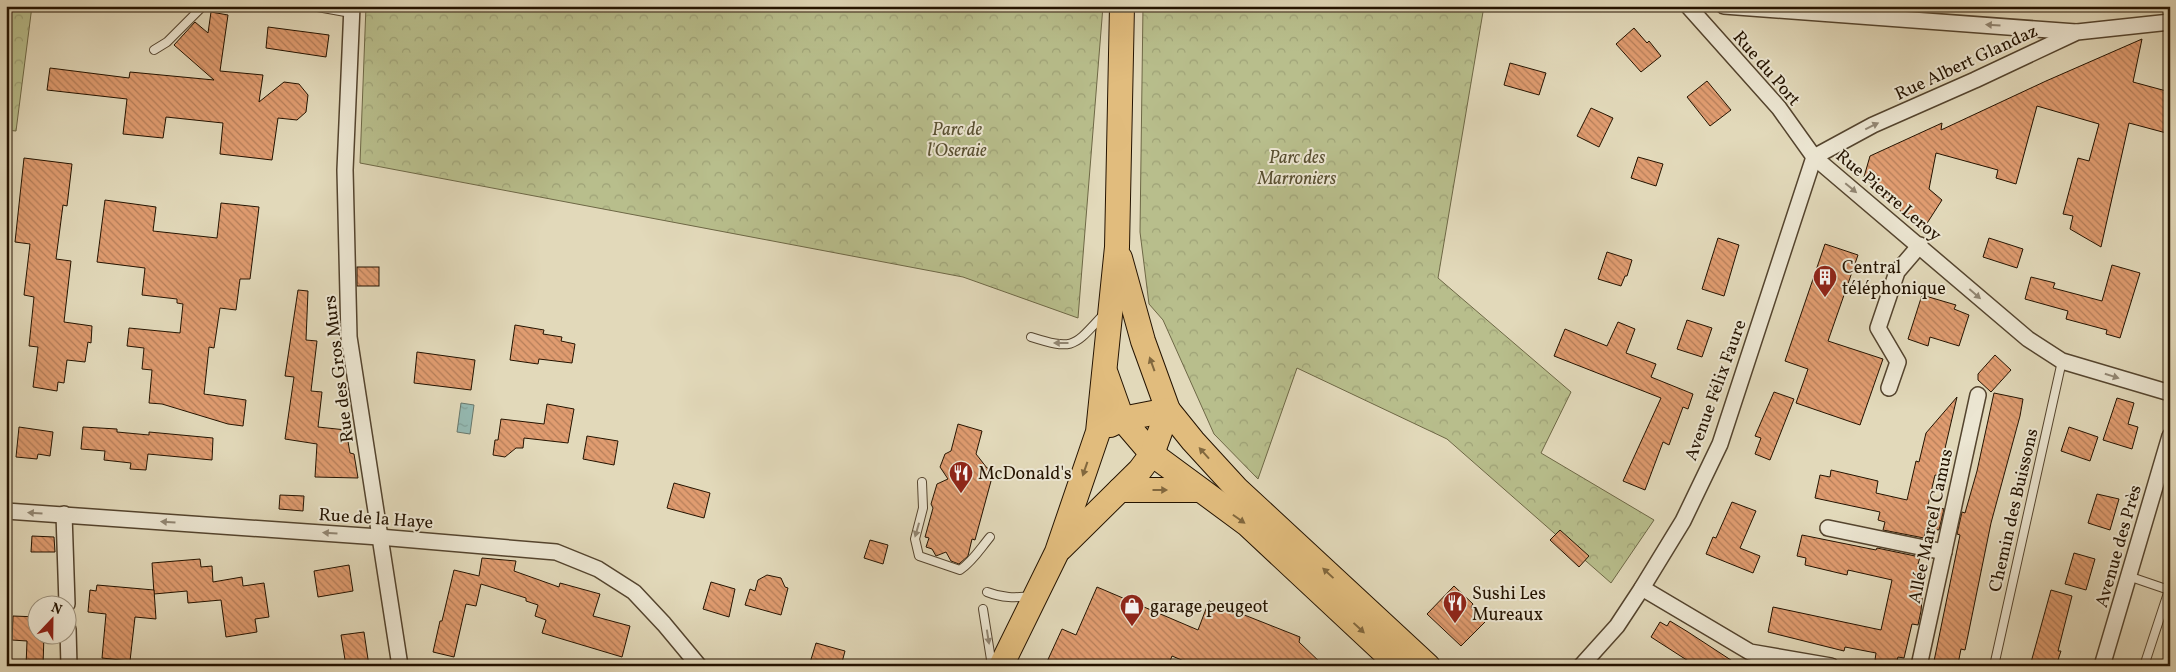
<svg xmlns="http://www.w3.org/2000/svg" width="2176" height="672" font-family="Vollkorn,serif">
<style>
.forest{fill:url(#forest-crowns);stroke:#6e6846}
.water{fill:url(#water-ripples);stroke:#68776b}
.building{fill:url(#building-back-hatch);stroke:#241300}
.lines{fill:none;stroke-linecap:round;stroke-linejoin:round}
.lane-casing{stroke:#54442e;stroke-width:10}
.street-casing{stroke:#54442e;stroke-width:18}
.primary-casing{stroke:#241300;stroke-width:26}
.lane{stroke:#ece6d2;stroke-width:8}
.street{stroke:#ece6d2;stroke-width:15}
.primary{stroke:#e1bc7d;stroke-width:24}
.oneway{fill:#928774}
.oneway2{fill:#82683e}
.labels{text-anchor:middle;stroke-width:4;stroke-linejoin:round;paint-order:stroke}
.street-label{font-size:18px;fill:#241300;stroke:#ece6d2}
.park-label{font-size:18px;font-style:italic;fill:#584f31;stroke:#ece6d2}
.poi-label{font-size:18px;fill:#241300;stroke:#ece6d2;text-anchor:start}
</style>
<defs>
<pattern id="forest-crowns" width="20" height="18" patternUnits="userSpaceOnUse" patternTransform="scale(1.25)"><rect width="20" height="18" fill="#b8be8c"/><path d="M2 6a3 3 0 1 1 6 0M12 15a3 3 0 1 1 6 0" fill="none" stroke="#9ea277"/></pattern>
<pattern id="water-ripples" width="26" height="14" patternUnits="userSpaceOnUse" patternTransform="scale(1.25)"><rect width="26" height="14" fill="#95bab3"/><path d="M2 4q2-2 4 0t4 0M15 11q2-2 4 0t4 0" fill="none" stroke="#809f98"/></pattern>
<pattern id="building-back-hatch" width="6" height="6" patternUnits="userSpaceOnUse" patternTransform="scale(1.25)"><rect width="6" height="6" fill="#e09c70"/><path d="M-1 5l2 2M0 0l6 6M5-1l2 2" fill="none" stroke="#b57e5a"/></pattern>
</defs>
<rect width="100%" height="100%" fill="#e2d9ba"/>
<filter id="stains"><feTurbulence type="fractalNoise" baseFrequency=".004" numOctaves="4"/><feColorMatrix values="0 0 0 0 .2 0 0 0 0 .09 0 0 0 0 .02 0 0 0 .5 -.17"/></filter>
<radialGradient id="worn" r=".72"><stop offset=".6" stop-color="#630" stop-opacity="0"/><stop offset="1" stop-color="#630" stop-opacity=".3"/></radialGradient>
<g class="forest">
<polygon points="6,6 32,6 16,131 6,130"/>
<polygon points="366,6 1103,6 1078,318 963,277 360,163"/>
<polygon points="1143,6 1484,6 1438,278 1571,392 1541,453 1654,520 1611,583 1447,439 1297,368 1258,479 1214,434 1163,320 1149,304 1140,232"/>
</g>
<polygon class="water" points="461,403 474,405 470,434 457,432"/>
<g class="building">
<polygon points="211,12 228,15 220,71 263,75 259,102 284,82 299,84 308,95 306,112 297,120 278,118 272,160 220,154 223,123 166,117 163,138 123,134 127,99 47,90 50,68 129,78 130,72 214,80 174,45 195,22 208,33"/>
<polygon points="268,27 329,35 326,57 266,48"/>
<polygon points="1634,28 1647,43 1649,41 1661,56 1641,72 1616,44"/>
<polygon points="2142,39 2133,82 2170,92 2170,134 2129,123 2101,247 2070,229 2073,216 2063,214 2078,158 2089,161 2099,124 2037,106 2016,184 1996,178 1998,170 1936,153 1929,189 1942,200 1922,231 1864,177 1870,156 1942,123 1941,130 2046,81"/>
<polygon points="1510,63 1546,73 1539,95 1504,85"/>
<polygon points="1707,81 1731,110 1710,126 1687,97"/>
<polygon points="1591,108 1613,118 1599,147 1577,136"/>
<polygon points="1638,157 1663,164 1656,186 1631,178"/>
<polygon points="24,158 72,164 67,206 63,205 56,259 71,261 64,322 92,326 91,343 88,342 85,362 67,360 64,383 58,382 57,391 33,387 38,347 29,346 34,297 24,295 30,244 15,242"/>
<polygon points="105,200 156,207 153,231 217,238 221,203 259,207 250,279 240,279 236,310 220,308 214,348 209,347 204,394 246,400 243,426 228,424 162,404 149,403 152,370 142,369 144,348 127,346 129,328 180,333 183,304 177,303 177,299 142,295 145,268 97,262"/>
<polygon points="1718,238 1739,245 1724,296 1702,289"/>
<polygon points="1989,238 2023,249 2017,268 1983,257"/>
<polygon points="1825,244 1858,255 1828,341 1883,359 1860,425 1796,403 1808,369 1785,361"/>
<polygon points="1607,252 1632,260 1627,276 1625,276 1621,286 1598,279"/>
<polygon points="2112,265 2140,273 2120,338 2106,334 2107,330 2066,319 2068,311 2025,299 2031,277 2055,283 2053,288 2102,301"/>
<rect x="357" y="267" width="22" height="19"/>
<polygon points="298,290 308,291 306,340 317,341 311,391 322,392 318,427 346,430 350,453 354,454 358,478 315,477 317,444 285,439 294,377 285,376"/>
<polygon points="1922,295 1956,305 1954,309 1969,315 1959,346 1930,337 1928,346 1908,339"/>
<polygon points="1687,320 1712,328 1702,357 1677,349"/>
<polygon points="1618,322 1635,329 1626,353 1656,364 1651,377 1693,394 1688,409 1683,407 1669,445 1663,442 1645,490 1623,481 1661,398 1554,356 1565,329 1607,346"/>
<polygon points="515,325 544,330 543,334 562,337 561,341 575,344 572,363 539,359 538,364 510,360"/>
<polygon points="417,352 475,360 471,390 414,383"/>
<polygon points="1995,355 2011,370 1991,392 1978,380 1978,374"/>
<polygon points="1774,392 1794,399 1770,460 1755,454 1761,438 1755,436"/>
<polygon points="1994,393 2023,399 2020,416 1991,523 1965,650 1961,649 1958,664 1953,663 1952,666 1933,666 1960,535 1957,534 1962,512 1965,513 1977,471"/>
<polygon points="1957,397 1943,457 1946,457 1942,476 1935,475 1928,505 1944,509 1939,530 1926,528 1924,538 1883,530 1885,522 1878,520 1880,512 1815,498 1820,475 1830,477 1831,470 1878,481 1876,493 1907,500 1916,461 1919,462 1926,433"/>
<polygon points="2117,398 2134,403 2128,424 2138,427 2132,449 2103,440"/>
<polygon points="547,404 574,409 568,443 524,438 523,448 516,448 505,457 493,455 495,440 498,440 501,419 544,424"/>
<polygon points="958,424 982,431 976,454 987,468 994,470 975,540 972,539 968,556 959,564 951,561 946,552 936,556 932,549 926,547 929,538 925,537 933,508 931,504 937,484 948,479 940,467 945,454 951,451"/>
<polygon points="19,427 53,432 50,456 38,454 37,459 16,457"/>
<polygon points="83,427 117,429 117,432 149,435 149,432 213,438 212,460 148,454 146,470 130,469 131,463 104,460 105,451 81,449"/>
<polygon points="2069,427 2098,437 2090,461 2061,451"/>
<polygon points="587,436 618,441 614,465 583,459"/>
<polygon points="674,483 710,493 704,518 667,508"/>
<polygon points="2097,494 2119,499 2110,530 2088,523"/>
<polygon points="280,495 304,496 303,511 279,509"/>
<polygon points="1732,502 1756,511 1740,548 1760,556 1753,573 1706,554 1713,537 1716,538"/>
<polygon points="1560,530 1589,556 1579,567 1550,540"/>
<polygon points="1802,535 1876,550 1877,548 1920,557 1918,564 1925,566 1921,611 1918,625 1912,624 1904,658 1898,657 1896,664 1875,660 1876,653 1845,647 1844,651 1768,632 1773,607 1881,630 1892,580 1848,570 1847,575 1805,565 1806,558 1797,556"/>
<polygon points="32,536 54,537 55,552 31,552"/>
<polygon points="870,540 888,545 883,564 864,558"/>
<polygon points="2074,553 2095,559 2086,590 2065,584"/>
<polygon points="482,558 516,561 514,571 559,587 560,583 600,594 593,616 630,626 622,657 542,633 546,620 535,616 538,605 526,601 526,598 481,584 476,606 466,604 454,657 433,652 440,621 442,621 454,570 479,576"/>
<polygon points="200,559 201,567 212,566 213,582 242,577 243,586 264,583 269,617 255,619 257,632 226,637 221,600 188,603 187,591 154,594 152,563"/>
<polygon points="349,565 353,591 318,597 314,571"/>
<polygon points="767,575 781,578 785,587 788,588 781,615 745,605 750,589 755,591 758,580"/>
<polygon points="711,582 735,589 729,617 703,609"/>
<polygon points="97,585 154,590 156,619 135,617 130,661 102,658 106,614 88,612 90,590 96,591"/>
<polygon points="1454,586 1473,604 1471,607 1486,621 1461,646 1427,614"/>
<polygon points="1097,587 1198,630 1209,601 1300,637 1299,642 1324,666 1196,666 1172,656 1168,666 1045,666 1062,629 1076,635"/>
<polygon points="2051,590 2072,596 2058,651 2061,651 2056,666 2030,666"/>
<polygon points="13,616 38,617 38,634 44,634 43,666 26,666 27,641 12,640"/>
<polygon points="1670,621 1688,632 1740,666 1696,666 1651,637 1660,622 1667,626"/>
<polygon points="364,632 369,666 346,666 341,635"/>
<polygon points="816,643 845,651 841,666 809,666"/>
</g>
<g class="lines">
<defs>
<g id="lane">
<polyline points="312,6 351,13"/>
<polyline points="154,50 167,42 203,6"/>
<path d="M1031,337C1075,351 1074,346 1104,314"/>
<path d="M922,482L923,508L915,539L919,556L960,570C973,561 980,549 990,537"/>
<polyline points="2128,576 2169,590 2144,666"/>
<path d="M987,592C1002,598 1015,598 1032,596"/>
<polyline points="983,609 992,666"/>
<polyline points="1994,666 2062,361"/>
</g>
<g id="street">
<polyline points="352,6 345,170 349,337 400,666"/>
<polyline points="1688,6 1779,108 1814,157 2028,339 2062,361 2170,393"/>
<polyline points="1724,6 2076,32"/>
<polyline points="1814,157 1873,125 1975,80 2077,32 2170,22"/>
<polyline points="1889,388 1898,362 1878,328 1897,272 1920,245"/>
<polyline points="6,511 379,537 556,552 598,569 634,592 664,624 699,666"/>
<polyline points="64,514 67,604"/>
<polyline points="1828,528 1944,552"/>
<polyline points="1642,588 1750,652 1831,666"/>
<polyline points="68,629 69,666"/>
<polyline points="1581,666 1617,626 1642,588 1683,521 1720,444 1814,157"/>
<polyline points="1919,666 1978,395"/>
<polyline points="2102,666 2170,436"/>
</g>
<g id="primary">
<polyline points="1120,258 1143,341 1168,410 1193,441 1237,489 1428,666"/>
<polyline points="1106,374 1122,419 1152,454 1247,524 1399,666"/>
<polyline points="1110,425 1122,419 1168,410"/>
<polyline points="1120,490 1200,490"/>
<polyline points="1061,548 1140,470 1152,454 1168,410"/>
<polyline points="1001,666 1057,552 1098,432 1117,247 1122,6"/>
</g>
</defs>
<use href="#lane" class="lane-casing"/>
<use href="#street" class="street-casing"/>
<use href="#primary" class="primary-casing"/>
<use href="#lane" class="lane"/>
<use href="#street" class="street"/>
<use href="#primary" class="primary"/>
</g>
<defs><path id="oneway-solid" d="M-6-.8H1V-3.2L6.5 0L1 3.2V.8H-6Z" transform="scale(1.25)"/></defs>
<g class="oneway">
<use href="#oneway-solid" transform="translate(1993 25) rotate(-176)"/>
<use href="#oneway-solid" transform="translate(1872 126) rotate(-26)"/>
<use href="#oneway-solid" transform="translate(1851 188) rotate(40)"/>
<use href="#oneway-solid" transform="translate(1975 294) rotate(41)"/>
<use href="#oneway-solid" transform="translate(1061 343) rotate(-180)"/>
<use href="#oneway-solid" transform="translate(2112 376) rotate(17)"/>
<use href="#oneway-solid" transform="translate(35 513) rotate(-176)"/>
<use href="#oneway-solid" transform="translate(168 522) rotate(-176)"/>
<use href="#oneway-solid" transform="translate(917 530) rotate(106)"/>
<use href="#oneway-solid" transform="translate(330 533) rotate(-176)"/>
<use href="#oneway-solid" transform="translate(988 637) rotate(81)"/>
</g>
<g class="oneway2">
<use href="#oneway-solid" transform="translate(1152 364) rotate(-110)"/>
<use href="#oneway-solid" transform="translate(1204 453) rotate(-132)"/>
<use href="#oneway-solid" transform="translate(1085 469) rotate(109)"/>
<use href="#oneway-solid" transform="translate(1160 490)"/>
<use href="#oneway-solid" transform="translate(1239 519) rotate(35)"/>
<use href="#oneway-solid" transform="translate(1328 573) rotate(-137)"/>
<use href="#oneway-solid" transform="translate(1359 628) rotate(43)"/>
</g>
<defs>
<symbol id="building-pin" viewBox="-11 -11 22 30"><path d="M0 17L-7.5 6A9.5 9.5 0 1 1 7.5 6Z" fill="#8f2418" stroke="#ece6d2"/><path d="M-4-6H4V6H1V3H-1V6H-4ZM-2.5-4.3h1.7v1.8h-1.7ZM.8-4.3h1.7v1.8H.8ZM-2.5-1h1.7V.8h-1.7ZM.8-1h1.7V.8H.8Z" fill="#fff"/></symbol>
<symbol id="restaurant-pin" viewBox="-11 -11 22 30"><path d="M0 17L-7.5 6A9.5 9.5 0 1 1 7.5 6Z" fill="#8f2418" stroke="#ece6d2"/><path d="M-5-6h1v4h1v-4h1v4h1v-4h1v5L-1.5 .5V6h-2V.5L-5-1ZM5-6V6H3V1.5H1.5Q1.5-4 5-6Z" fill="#fff"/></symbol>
<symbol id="shop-pin" viewBox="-11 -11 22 30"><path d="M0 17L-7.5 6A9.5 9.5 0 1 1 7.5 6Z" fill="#8f2418" stroke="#ece6d2"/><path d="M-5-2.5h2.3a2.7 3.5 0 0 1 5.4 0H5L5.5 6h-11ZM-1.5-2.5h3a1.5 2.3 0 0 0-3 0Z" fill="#fff"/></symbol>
</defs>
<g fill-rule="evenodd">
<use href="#building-pin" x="1811" y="263" width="28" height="38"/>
<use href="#restaurant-pin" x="947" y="459" width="28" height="38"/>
<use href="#restaurant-pin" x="1441" y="589" width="28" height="38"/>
<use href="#shop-pin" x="1118" y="592" width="28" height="38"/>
</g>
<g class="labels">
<g class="street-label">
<text transform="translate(1966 62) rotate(-25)" y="6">Rue Albert Glandaz</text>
<text transform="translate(1767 68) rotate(49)" y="6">Rue du Port</text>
<text transform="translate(1889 195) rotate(40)" y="6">Rue Pierre Leroy</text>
<text transform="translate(338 369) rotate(-97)" y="6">Rue des Gros Murs</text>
<text transform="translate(1715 390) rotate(-70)" y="6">Avenue Félix Faure</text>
<text transform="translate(2013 510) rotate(-77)" y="6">Chemin des Buissons</text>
<text transform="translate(376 518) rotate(4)" y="6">Rue de la Haye</text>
<text transform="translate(1930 526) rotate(-78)" y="6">Allée Marcel Camus</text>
<text transform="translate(2118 546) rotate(-74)" y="6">Avenue des Près</text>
</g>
<g class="park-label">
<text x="957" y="135">Parc de<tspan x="957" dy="21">l'Oseraie</tspan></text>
<text x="1297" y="163">Parc des<tspan x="1297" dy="21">Marroniers</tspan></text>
</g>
<g class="poi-label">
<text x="1842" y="273">Central<tspan x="1842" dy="21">téléphonique</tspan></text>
<text x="978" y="479">McDonald's</text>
<text x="1472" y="599">Sushi Les<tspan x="1472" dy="21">Mureaux</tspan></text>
<text x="1150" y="612">garage peugeot</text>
</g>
</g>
<rect width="2176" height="672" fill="none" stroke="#e2d9ba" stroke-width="25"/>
<rect x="8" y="8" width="2161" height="657" fill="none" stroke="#241300" stroke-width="2.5"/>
<rect x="12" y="12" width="2151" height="647" fill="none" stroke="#241300"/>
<g transform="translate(52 620) rotate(22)"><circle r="24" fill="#ece6d2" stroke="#9c927e"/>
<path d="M0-4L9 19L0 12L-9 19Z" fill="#8f2418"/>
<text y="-8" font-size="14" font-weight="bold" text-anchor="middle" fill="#241300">N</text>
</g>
<rect width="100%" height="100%" filter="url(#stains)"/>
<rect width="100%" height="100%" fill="url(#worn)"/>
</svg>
